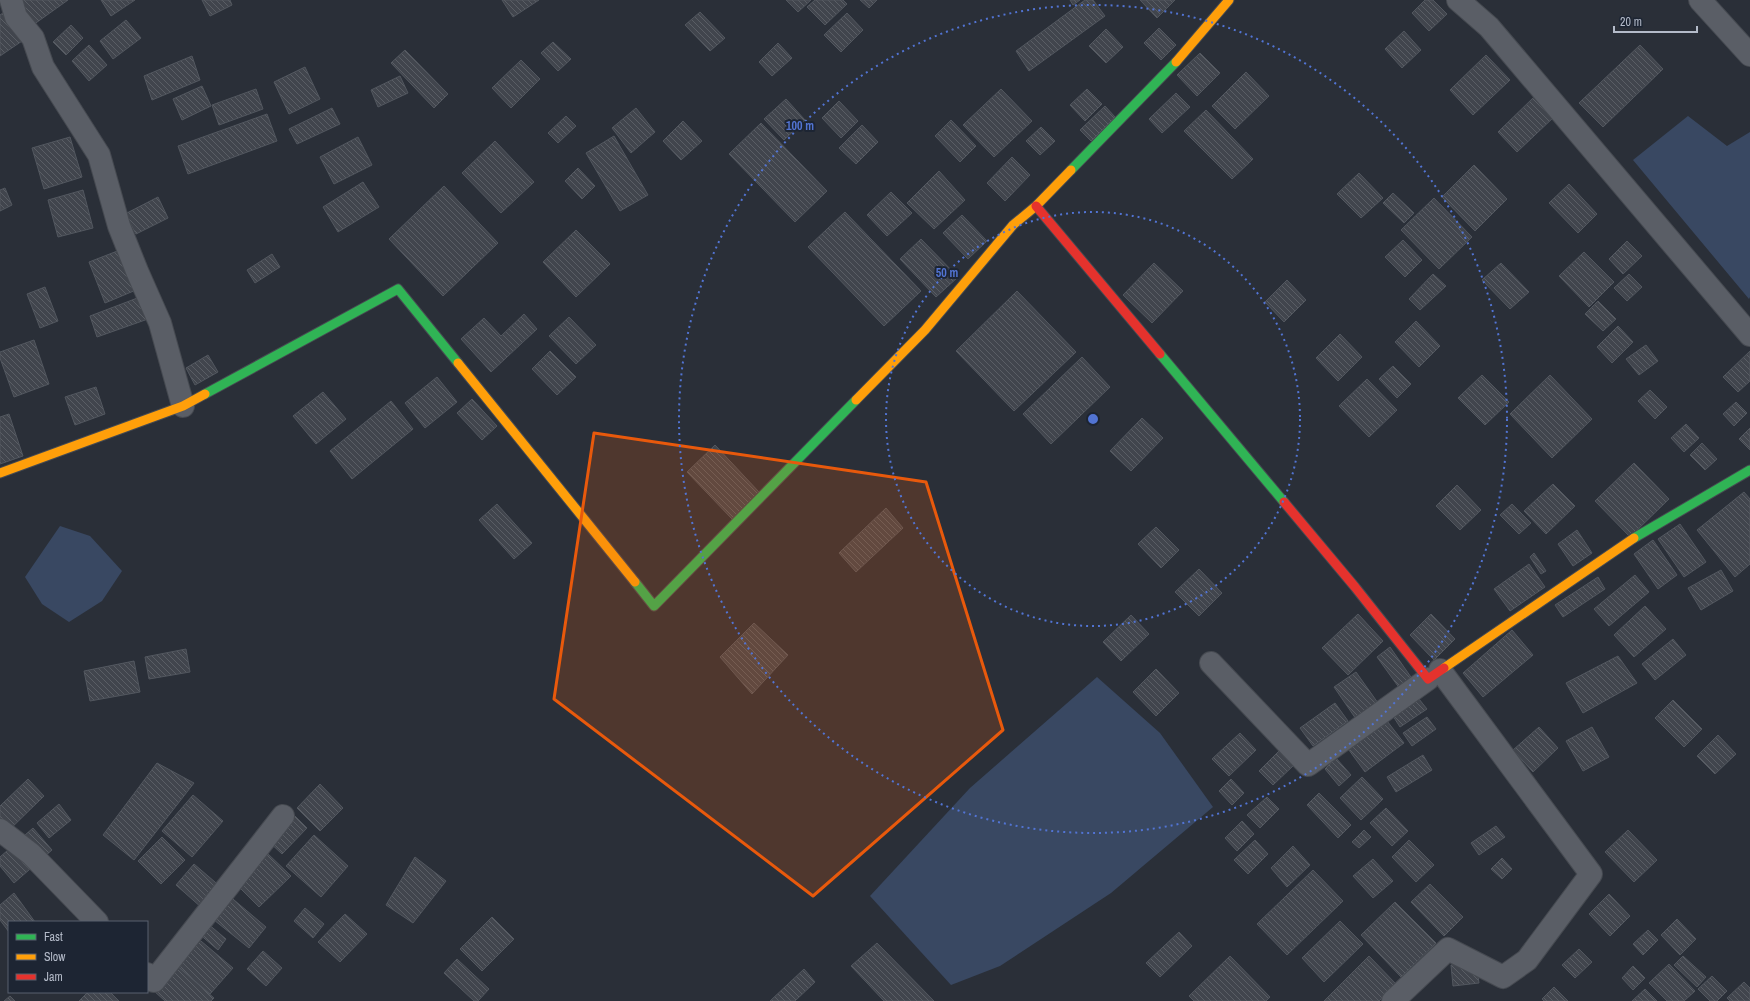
<svg xmlns="http://www.w3.org/2000/svg" width="1750" height="1001" font-family="'Archivo Narrow',sans-serif">
<style>
.water{fill:#394862}
.building{fill:url(#building-back-hatch);stroke:#52575f}
.lines{fill:none;stroke-linecap:round;stroke-linejoin:round}
.street-casing{stroke:#464a51;stroke-width:24}
.fast-casing{stroke:#464a51;stroke-width:11}
.slow-casing{stroke:#464a51;stroke-width:11}
.jam-casing{stroke:#464a51;stroke-width:11}
.street{stroke:#5a5e66;stroke-width:22}
.fast{stroke:#30b455;stroke-width:9}
.slow{stroke:#ff9f0a;stroke-width:9}
.jam{stroke:#e5322d;stroke-width:9}
.marked{fill:#e8590c;fill-opacity:0.2;stroke:#e8590c;stroke-width:3;stroke-linejoin:round}
.ring{fill:none;stroke:#5274d3;stroke-width:2;stroke-dasharray:2 4}
.centre{fill:#5274d3;stroke:#1d2533;stroke-width:2}
.ring-label{font-size:12px;text-anchor:middle;font-weight:bold;fill:#5274d3;stroke:#1d2533;stroke-width:4;stroke-linejoin:round;paint-order:stroke}
</style>
<defs>
<pattern id="building-back-hatch" width="6" height="6" patternUnits="userSpaceOnUse"><rect width="6" height="6" fill="#41454d"/><path d="M-1 5l2 2M0 0l6 6M5-1l2 2" fill="none" stroke="#5a5e65"/></pattern>
</defs>
<rect width="100%" height="100%" fill="#2a2f38"/>
<g class="water">
<polygon points="1688,116 1727,146 1750,132 1750,297 1749,299 1633,160"/>
<polygon points="60,526 90,536 122,571 102,601 69,622 42,604 25,577"/>
<polygon points="1097,677 1160,733 1213,807 1111,893 1000,966 951,985 870,896 970,788"/>
</g>
<g class="building">
<polygon points="22,0 68,0 33,25 18,3"/>
<polygon points="101,0 135,0 111,16"/>
<polygon points="202,0 230,0 232,5 210,16"/>
<polygon points="502,0 539,0 513,17"/>
<polygon points="786,0 811,0 798,12"/>
<polygon points="815,0 843,0 847,4 825,25 807,7"/>
<polygon points="860,0 877,0 869,8"/>
<polygon points="1070,0 1080,0 1073,5"/>
<polygon points="1085,0 1093,0 1105,16 1029,71 1016,51"/>
<polygon points="1140,0 1175,0 1157,18"/>
<polygon points="1425,0 1433,0 1447,14 1429,31 1412,13"/>
<polygon points="6,11 25,39 0,56 0,15"/>
<polygon points="700,12 725,38 710,51 685,25"/>
<polygon points="847,13 863,30 841,52 824,35"/>
<polygon points="126,20 141,38 113,59 100,41"/>
<polygon points="71,25 83,38 66,55 53,42"/>
<polygon points="1159,28 1176,45 1161,60 1144,43"/>
<polygon points="1106,29 1123,47 1106,63 1089,46"/>
<polygon points="1404,31 1421,50 1402,68 1385,49"/>
<polygon points="553,42 571,59 558,71 541,53"/>
<polygon points="778,43 792,58 772,76 759,62"/>
<polygon points="89,45 107,65 89,81 72,61"/>
<polygon points="1640,45 1663,69 1603,127 1579,103"/>
<polygon points="405,50 448,94 434,108 391,63"/>
<polygon points="1200,53 1220,73 1197,96 1177,75"/>
<polygon points="1486,55 1510,80 1473,115 1450,90"/>
<polygon points="192,56 200,80 152,100 144,76"/>
<polygon points="521,60 540,79 511,108 492,88"/>
<polygon points="305,67 320,99 289,114 274,82"/>
<polygon points="1246,72 1269,96 1235,129 1212,106"/>
<polygon points="400,76 408,93 378,107 371,90"/>
<polygon points="202,86 211,106 182,120 173,99"/>
<polygon points="256,89 263,109 219,125 212,105"/>
<polygon points="1001,89 1032,121 994,157 963,125"/>
<polygon points="1087,89 1102,104 1085,121 1070,105"/>
<polygon points="1176,93 1190,107 1162,133 1149,119"/>
<polygon points="1535,96 1554,117 1517,152 1498,132"/>
<polygon points="786,99 805,120 784,140 764,119"/>
<polygon points="839,101 858,121 841,138 822,118"/>
<polygon points="1105,106 1115,117 1091,141 1080,130"/>
<polygon points="332,108 340,124 297,144 289,129"/>
<polygon points="636,108 655,132 631,153 612,128"/>
<polygon points="1206,110 1253,159 1232,179 1184,131"/>
<polygon points="267,114 277,141 188,174 178,146"/>
<polygon points="566,116 576,126 558,143 548,133"/>
<polygon points="951,120 976,146 960,162 935,136"/>
<polygon points="683,121 702,141 681,160 663,141"/>
<polygon points="761,123 827,191 795,222 729,154"/>
<polygon points="862,125 878,142 856,164 839,148"/>
<polygon points="1041,127 1055,141 1040,155 1026,141"/>
<polygon points="614,136 648,195 620,211 586,153"/>
<polygon points="70,137 82,177 44,189 32,148"/>
<polygon points="358,137 372,165 334,184 320,157"/>
<polygon points="495,141 534,182 501,213 462,173"/>
<polygon points="1012,157 1030,175 1005,201 987,183"/>
<polygon points="1474,165 1507,199 1475,231 1442,197"/>
<polygon points="578,168 595,186 582,199 565,181"/>
<polygon points="939,171 965,200 934,229 907,203"/>
<polygon points="1359,173 1383,198 1361,218 1337,194"/>
<polygon points="363,182 379,207 338,232 323,207"/>
<polygon points="1569,184 1597,214 1578,233 1549,203"/>
<polygon points="444,186 498,243 443,296 389,239"/>
<polygon points="5,188 12,205 0,211 0,190"/>
<polygon points="83,190 93,228 58,237 48,200"/>
<polygon points="891,192 912,213 887,236 867,215"/>
<polygon points="1393,193 1414,213 1404,223 1383,203"/>
<polygon points="158,197 168,218 136,234 125,214"/>
<polygon points="1434,198 1472,237 1439,269 1401,230"/>
<polygon points="845,212 921,291 884,326 808,247"/>
<polygon points="962,215 987,241 968,259 943,233"/>
<polygon points="576,230 610,264 576,297 543,262"/>
<polygon points="921,239 958,277 936,297 900,259"/>
<polygon points="1403,240 1422,260 1405,277 1385,257"/>
<polygon points="1627,241 1642,256 1623,274 1609,259"/>
<polygon points="120,250 136,290 105,303 89,262"/>
<polygon points="1584,252 1614,282 1589,307 1559,276"/>
<polygon points="272,254 280,267 255,283 247,270"/>
<polygon points="1154,263 1183,291 1152,323 1123,295"/>
<polygon points="1501,263 1529,292 1510,309 1482,280"/>
<polygon points="1433,274 1446,286 1420,310 1409,299"/>
<polygon points="1629,274 1642,287 1627,301 1614,288"/>
<polygon points="1287,280 1306,300 1284,322 1265,302"/>
<polygon points="45,287 58,321 40,328 27,294"/>
<polygon points="1017,291 1076,352 1014,411 956,351"/>
<polygon points="140,297 148,319 97,337 90,316"/>
<polygon points="1598,301 1616,319 1603,331 1585,314"/>
<polygon points="524,314 537,329 491,372 461,339 484,318 501,336"/>
<polygon points="569,317 596,345 576,364 549,336"/>
<polygon points="1416,321 1440,346 1419,367 1395,342"/>
<polygon points="1618,326 1633,342 1612,363 1597,347"/>
<polygon points="1340,334 1362,357 1338,381 1316,358"/>
<polygon points="34,340 49,384 14,397 0,358 0,352"/>
<polygon points="1646,345 1658,361 1639,375 1626,359"/>
<polygon points="550,351 576,377 557,395 532,369"/>
<polygon points="1750,351 1750,381 1738,392 1723,377"/>
<polygon points="208,355 218,372 195,385 186,368"/>
<polygon points="1082,357 1110,387 1051,444 1023,414"/>
<polygon points="1393,366 1411,384 1397,398 1379,379"/>
<polygon points="1482,375 1509,402 1485,425 1458,398"/>
<polygon points="1550,375 1592,419 1552,458 1510,414"/>
<polygon points="437,377 457,402 425,428 405,403"/>
<polygon points="1367,379 1397,410 1369,437 1339,406"/>
<polygon points="96,387 105,414 75,425 65,397"/>
<polygon points="1650,390 1667,407 1655,419 1638,401"/>
<polygon points="323,392 346,419 316,444 293,416"/>
<polygon points="472,399 497,426 482,440 457,413"/>
<polygon points="391,401 413,429 352,479 330,451"/>
<polygon points="1736,402 1747,413 1734,426 1723,414"/>
<polygon points="9,414 23,456 0,464 0,417"/>
<polygon points="1142,418 1163,438 1131,471 1110,451"/>
<polygon points="1686,424 1699,438 1684,452 1671,438"/>
<polygon points="1750,428 1750,450 1739,439"/>
<polygon points="1702,443 1717,459 1705,470 1690,455"/>
<polygon points="715,445 759,492 732,519 687,472"/>
<polygon points="1634,463 1669,499 1630,537 1595,501"/>
<polygon points="1553,484 1575,506 1546,534 1524,511"/>
<polygon points="1457,485 1481,510 1460,530 1436,506"/>
<polygon points="1744,492 1750,499 1750,564 1735,577 1697,530"/>
<polygon points="497,504 532,543 514,559 479,520"/>
<polygon points="1512,504 1531,523 1519,534 1500,515"/>
<polygon points="886,508 903,528 856,572 839,553"/>
<polygon points="1680,524 1706,562 1684,577 1658,539"/>
<polygon points="1156,527 1179,550 1161,568 1138,544"/>
<polygon points="1577,530 1592,553 1573,566 1558,544"/>
<polygon points="1653,540 1677,575 1658,589 1634,554"/>
<polygon points="1534,553 1546,571 1541,574 1530,557"/>
<polygon points="1529,564 1545,587 1510,611 1494,589"/>
<polygon points="1199,569 1222,593 1199,616 1175,592"/>
<polygon points="1721,570 1733,591 1701,610 1688,588"/>
<polygon points="1635,575 1649,592 1609,626 1594,609"/>
<polygon points="1598,577 1605,589 1563,617 1555,605"/>
<polygon points="1645,606 1666,629 1634,657 1614,635"/>
<polygon points="1358,614 1383,641 1348,675 1322,648"/>
<polygon points="1431,614 1455,639 1434,660 1410,635"/>
<polygon points="1131,615 1149,634 1121,661 1103,642"/>
<polygon points="754,623 788,655 752,694 720,657"/>
<polygon points="1512,630 1533,655 1483,697 1463,673"/>
<polygon points="1673,639 1686,655 1655,680 1642,664"/>
<polygon points="1390,647 1413,680 1400,689 1377,657"/>
<polygon points="186,649 190,672 149,679 145,657"/>
<polygon points="1618,656 1637,683 1583,713 1566,683"/>
<polygon points="134,661 140,692 90,701 84,671"/>
<polygon points="1156,669 1179,693 1156,716 1133,692"/>
<polygon points="1356,672 1378,703 1356,719 1334,687"/>
<polygon points="1419,699 1427,709 1400,727 1393,716"/>
<polygon points="1673,700 1702,729 1684,747 1655,718"/>
<polygon points="1335,703 1348,721 1313,746 1300,728"/>
<polygon points="1384,717 1404,743 1365,772 1346,746"/>
<polygon points="1427,717 1436,729 1412,746 1403,733"/>
<polygon points="1539,727 1558,748 1533,772 1513,750"/>
<polygon points="1592,727 1609,757 1583,771 1566,741"/>
<polygon points="1240,733 1256,750 1229,776 1212,759"/>
<polygon points="1718,735 1736,754 1715,774 1697,756"/>
<polygon points="1280,750 1294,765 1273,785 1259,771"/>
<polygon points="1423,755 1432,770 1396,792 1387,777"/>
<polygon points="1336,758 1351,775 1339,786 1325,769"/>
<polygon points="157,763 194,783 134,860 103,835"/>
<polygon points="1362,777 1383,799 1361,820 1340,798"/>
<polygon points="28,779 44,796 0,839 0,806"/>
<polygon points="1231,779 1244,793 1232,805 1219,791"/>
<polygon points="320,784 343,808 320,831 297,808"/>
<polygon points="1319,793 1351,825 1338,838 1307,805"/>
<polygon points="193,795 223,821 192,857 162,831"/>
<polygon points="1267,797 1279,809 1260,828 1247,815"/>
<polygon points="59,804 71,820 49,838 37,823"/>
<polygon points="1386,808 1408,831 1392,846 1370,823"/>
<polygon points="292,813 307,828 282,854 266,839"/>
<polygon points="1242,821 1254,834 1237,851 1225,838"/>
<polygon points="1496,826 1505,837 1479,855 1471,843"/>
<polygon points="33,828 52,850 14,883 0,866 0,857"/>
<polygon points="1364,830 1371,837 1359,848 1352,842"/>
<polygon points="1628,830 1657,860 1634,882 1605,852"/>
<polygon points="314,835 348,866 321,897 286,866"/>
<polygon points="162,837 185,860 161,884 138,861"/>
<polygon points="1255,840 1268,854 1248,874 1234,860"/>
<polygon points="1409,840 1434,865 1416,882 1392,857"/>
<polygon points="1293,846 1310,865 1287,887 1271,868"/>
<polygon points="266,852 291,876 259,907 235,883"/>
<polygon points="415,857 446,881 413,923 386,905"/>
<polygon points="1502,858 1512,869 1502,879 1491,869"/>
<polygon points="1373,859 1393,881 1373,898 1353,876"/>
<polygon points="194,864 222,888 202,908 176,885"/>
<polygon points="1313,870 1343,901 1287,955 1257,924"/>
<polygon points="1430,884 1463,917 1444,936 1411,902"/>
<polygon points="14,893 35,922 9,922 9,932 0,920 0,905"/>
<polygon points="227,894 266,927 249,948 209,916"/>
<polygon points="1609,894 1630,916 1610,936 1589,914"/>
<polygon points="1395,902 1436,943 1401,977 1361,935"/>
<polygon points="305,908 324,924 313,938 294,921"/>
<polygon points="345,914 367,934 340,962 318,942"/>
<polygon points="492,917 514,939 482,971 460,949"/>
<polygon points="1677,919 1696,939 1680,955 1661,935"/>
<polygon points="1340,921 1363,944 1324,982 1302,958"/>
<polygon points="207,923 226,939 218,950 198,933"/>
<polygon points="1648,930 1658,940 1643,955 1633,944"/>
<polygon points="1179,932 1192,946 1160,977 1146,963"/>
<polygon points="195,936 233,968 210,994 173,962"/>
<polygon points="877,943 934,1001 884,1001 851,966"/>
<polygon points="1579,949 1592,962 1575,978 1562,965"/>
<polygon points="263,951 282,968 266,986 247,969"/>
<polygon points="1230,956 1270,997 1266,1001 1194,1001 1189,996"/>
<polygon points="1369,956 1396,984 1379,1001 1324,1001"/>
<polygon points="1683,956 1706,977 1697,987 1674,965"/>
<polygon points="457,959 489,989 478,1001 474,1001 444,973"/>
<polygon points="1476,962 1479,983 1453,986 1451,965"/>
<polygon points="1669,964 1695,991 1684,1001 1667,1001 1649,983"/>
<polygon points="176,965 214,998 211,1001 165,1001 154,991"/>
<polygon points="1633,966 1645,978 1633,990 1622,978"/>
<polygon points="804,969 815,982 795,1001 770,1001"/>
<polygon points="1712,976 1727,991 1717,1001 1710,1001 1698,989"/>
<polygon points="1744,982 1750,988 1750,1001 1730,1001 1727,998"/>
<polygon points="1554,987 1568,1001 1544,1001 1542,999"/>
<polygon points="1645,989 1657,1001 1632,1001"/>
<polygon points="88,992 110,992 119,1001 79,1001"/>
<polygon points="10,996 15,1001 4,1001"/>
</g>
<g class="lines">
<defs>
<g id="street">
<polyline points="11,0 16,17 33,38 43,67 99,155 119,226 137,271 160,323 183,406"/>
<polyline points="1458,0 1489,27 1750,335"/>
<polyline points="1700,0 1750,55"/>
<polyline points="1211,663 1308,765 1428,679"/>
<polyline points="0,830 31,854 97,922"/>
<polyline points="147,974 154,981 283,816"/>
<polyline points="1393,1001 1448,949 1503,977 1527,960 1591,874 1440,670"/>
</g>
<g id="fast">
<polyline points="1071,170 1176,62"/>
<polyline points="1160,354 1284,502"/>
<polyline points="205,394 398,289 458,363"/>
<polyline points="1634,538 1750,470"/>
<polyline points="635,582 654,606 856,400"/>
</g>
<g id="slow">
<polyline points="1176,62 1229,0"/>
<polyline points="458,363 635,582"/>
<polyline points="856,400 925,330 1013,225 1036,206 1071,170"/>
<polyline points="0,473 183,406 205,394"/>
<polyline points="1444,668 1634,538"/>
</g>
<g id="jam">
<polyline points="1036,206 1160,354"/>
<polyline points="1284,502 1355,587 1428,679 1444,668"/>
</g>
</defs>
<use href="#street" class="street-casing"/>
<use href="#fast" class="fast-casing"/>
<use href="#slow" class="slow-casing"/>
<use href="#jam" class="jam-casing"/>
<use href="#street" class="street"/>
<use href="#fast" class="fast"/>
<use href="#slow" class="slow"/>
<use href="#jam" class="jam"/>
</g>
<path class="marked" d="M594,433L926,482L1003,730L813,896L554,699Z"/>
<g class="ring">
<circle cx="1093" cy="419" r="207"/>
<circle cx="1093" cy="419" r="414"/>
</g>
<circle cx="1093" cy="419" r="6" class="centre"/>
<g class="ring-label">
<text x="800" y="130">100 m</text>
<text x="947" y="277">50 m</text>
</g>
<rect x="8" y="921" width="140" height="72" fill="#1d2533" stroke="#59616f"/>
<rect x="16" y="934" width="20" height="6" fill="#30b455" stroke="#59616f"/>
<text x="44" y="941" font-size="12" fill="#b4bbc9">Fast</text>
<rect x="16" y="954" width="20" height="6" fill="#ff9f0a" stroke="#59616f"/>
<text x="44" y="961" font-size="12" fill="#b4bbc9">Slow</text>
<rect x="16" y="974" width="20" height="6" fill="#e5322d" stroke="#59616f"/>
<text x="44" y="981" font-size="12" fill="#b4bbc9">Jam</text>
<path d="M1614 26v6h83v-6" fill="none" stroke="#b4bbc9" stroke-width="2"/>
<text x="1620" y="26" font-size="12" fill="#b4bbc9" stroke="#1d2533" stroke-width="3" paint-order="stroke">20 m</text>
</svg>
